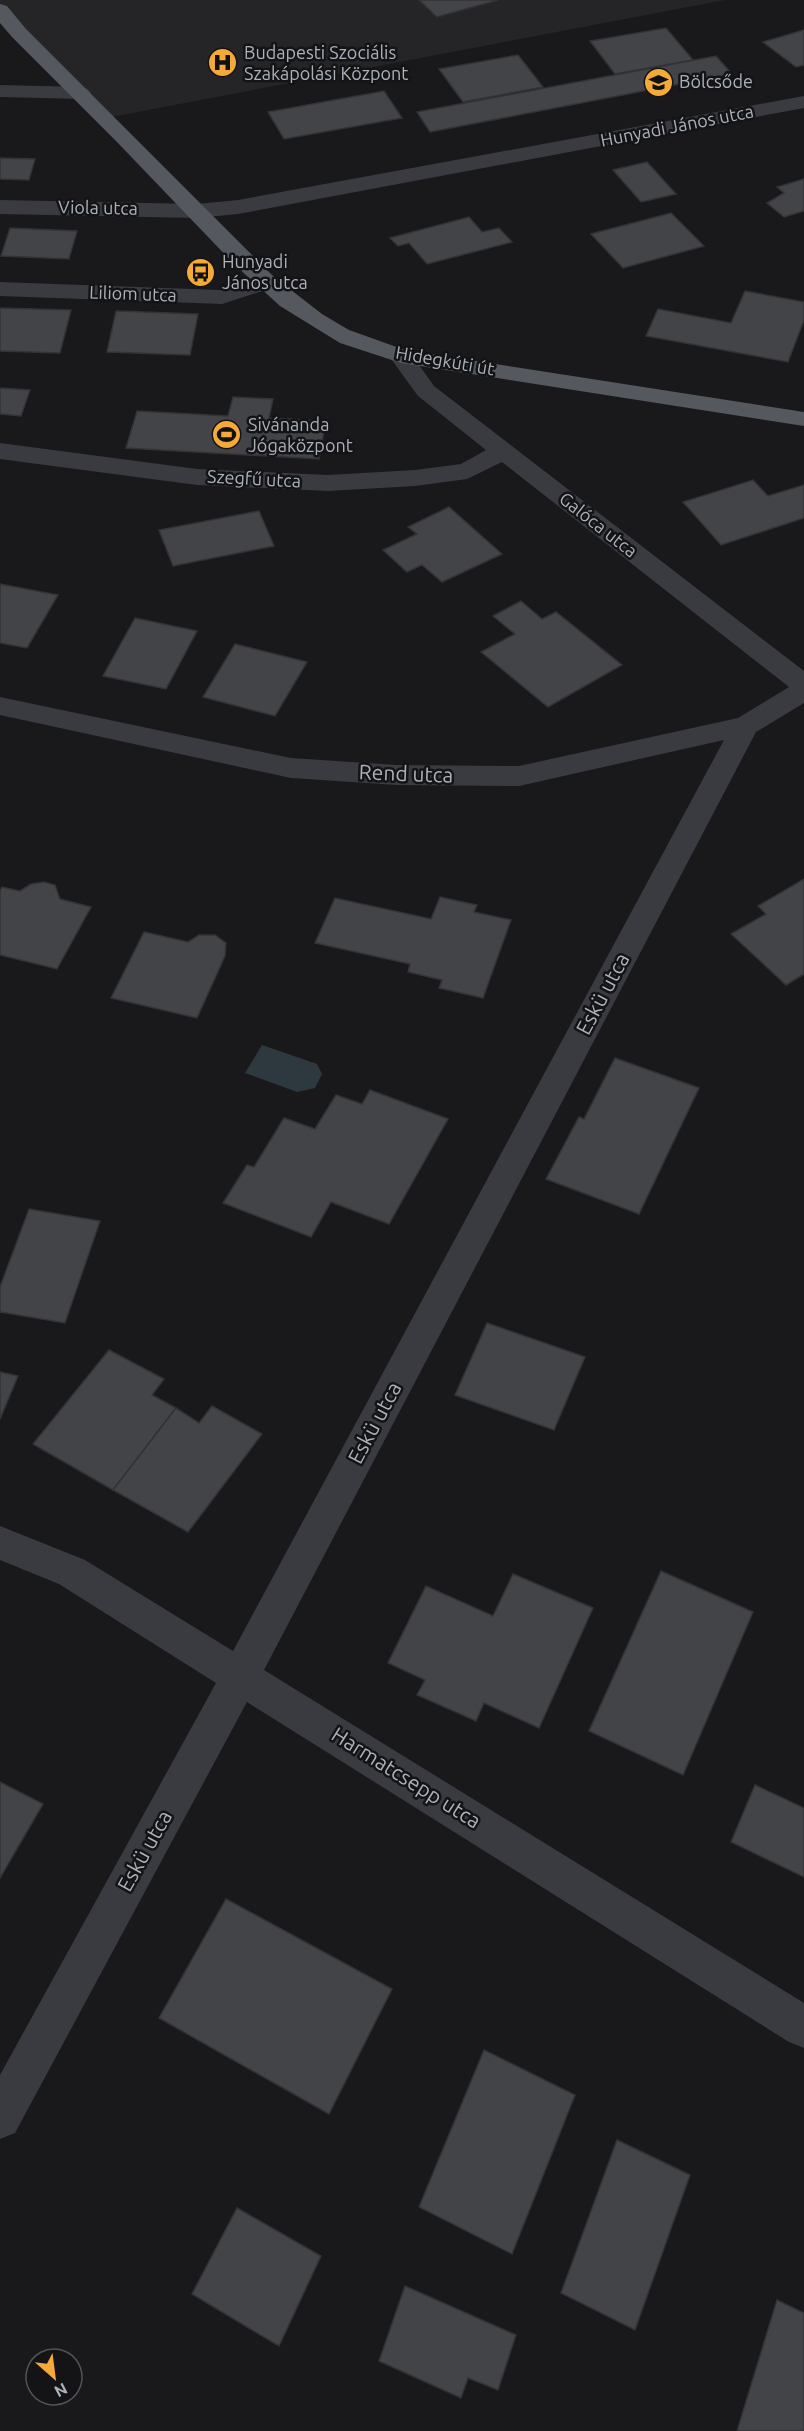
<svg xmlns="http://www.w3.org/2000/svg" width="804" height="2431" font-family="Ubuntu,sans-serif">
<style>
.built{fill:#252528}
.water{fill:#2e393f}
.building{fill:#434448;stroke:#333337;stroke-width:1.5}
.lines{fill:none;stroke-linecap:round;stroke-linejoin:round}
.minor{fill:#393b40;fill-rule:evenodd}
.major{fill:#55585f;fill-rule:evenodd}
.labels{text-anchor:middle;stroke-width:5;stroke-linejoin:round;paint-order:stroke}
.far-poi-label{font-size:18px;fill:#abb1bb;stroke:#141416;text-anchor:start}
.far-street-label{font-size:18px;fill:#abb1bb;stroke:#141416}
.street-label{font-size:21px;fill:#abb1bb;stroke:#141416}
</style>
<rect width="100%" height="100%" fill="#19191b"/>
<polygon class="built" points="0,0 725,0 106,118 0,10"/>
<polygon class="water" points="262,1045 317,1064 322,1074 315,1088 297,1092 245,1073"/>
<g class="building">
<polygon points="419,0 498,0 437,17"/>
<polygon points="666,28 693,60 615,74 590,41"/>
<polygon points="804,30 804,65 796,67 763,42"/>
<polygon points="518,55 543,87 463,102 439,69"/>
<polygon points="716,56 732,74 430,132 417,112"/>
<polygon points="384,91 402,118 284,139 268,112"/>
<polygon points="0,158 35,159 29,180 0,179"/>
<polygon points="647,162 676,194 641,202 613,170"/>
<polygon points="804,179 804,211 784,217 767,203 784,193 777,187"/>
<polygon points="671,213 704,246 623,268 591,234"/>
<polygon points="469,217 482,232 499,228 512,242 427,264 409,243 398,246 390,238"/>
<polygon points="10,228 77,231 69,259 1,256"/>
<polygon points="745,291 804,302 804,320 788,362 646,336 658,309 731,323"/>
<polygon points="0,308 71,310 60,353 0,351"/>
<polygon points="116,311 198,314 190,355 107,352"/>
<polygon points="0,388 30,390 21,416 0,414"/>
<polygon points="233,397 273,399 269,418 326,421 319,459 126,448 137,411 228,416"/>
<polygon points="753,480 768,496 804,485 804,518 721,545 683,502"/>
<polygon points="449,507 502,554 442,582 422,565 407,572 383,550 417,534 408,527"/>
<polygon points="259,511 274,546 173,566 159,530"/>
<polygon points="0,584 58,595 27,648 0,643"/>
<polygon points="521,601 542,619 556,612 622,665 548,707 481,652 515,634 493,616"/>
<polygon points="135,618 197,631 166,689 103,676"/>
<polygon points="235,644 307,662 275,716 203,697"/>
<polygon points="804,879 804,974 786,985 731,934 766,914 758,906"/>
<polygon points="44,882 55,885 60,899 91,907 57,969 0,955 0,891 2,887 20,891 31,884"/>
<polygon points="440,897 477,905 474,912 511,920 483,998 439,988 442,980 408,972 410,964 315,943 335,898 431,919"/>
<polygon points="144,932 188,942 199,935 215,935 226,943 225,956 197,1018 111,998"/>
<polygon points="615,1058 699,1088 639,1214 546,1179 579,1117 584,1119"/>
<polygon points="370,1090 448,1119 389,1224 331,1202 311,1237 223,1203 247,1165 254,1167 284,1118 315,1129 336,1095 362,1104"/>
<polygon points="29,1209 100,1221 65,1323 0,1312 0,1287"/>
<polygon points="487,1323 585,1357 554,1430 455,1395"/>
<polygon points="109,1350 164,1379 152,1395 176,1408 113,1490 33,1444"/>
<polygon points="0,1372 18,1376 0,1419"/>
<polygon points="212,1406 262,1434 188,1532 113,1490 176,1408 199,1423"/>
<polygon points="661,1571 753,1612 683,1775 589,1731"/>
<polygon points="513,1574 593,1608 539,1728 484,1703 476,1721 417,1695 425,1680 388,1663 426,1586 493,1616"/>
<polygon points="0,1782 43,1804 0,1878"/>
<polygon points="755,1785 804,1808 804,1877 731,1842"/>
<polygon points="226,1899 392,1989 329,2114 159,2018"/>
<polygon points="484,2050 575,2095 512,2254 419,2207"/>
<polygon points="617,2140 690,2175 635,2330 561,2293"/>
<polygon points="237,2208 321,2256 279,2346 192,2294"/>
<polygon points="405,2286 516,2335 498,2390 468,2378 461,2398 379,2361"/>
<polygon points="777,2300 804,2313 804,2431 737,2431"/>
</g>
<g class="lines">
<g class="minor">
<polygon points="0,85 81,87 88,89 91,93 88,97 81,99 0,97"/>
<polygon points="804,96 804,108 238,214 196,218 0,214 0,200 196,204 238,200"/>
<polygon points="264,276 272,278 275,283 272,288 222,304 0,296 0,282 220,290"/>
<polygon points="401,349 409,351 434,386 804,671 804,703 756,732 264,1670 804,2003 804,2048 789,2042 247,1702 15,2133 0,2139 0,2075 216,1683 59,1584 0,1560 0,1526 85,1560 233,1651 724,740 519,786 397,785 291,778 0,715 0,697 291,758 397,765 519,766 738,718 789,687 502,462 467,479 415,486 328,491 197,485 0,459 0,443 197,469 328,475 415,470 461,464 486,450 418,396 389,356 393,351"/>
</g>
<polygon class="major" points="0,4 7,6 26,29 273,276 322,314 349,330 405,350 804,412 804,426 401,363 340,343 280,306 235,265 116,141 12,37 0,23"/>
</g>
<defs>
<symbol id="hospital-disc" viewBox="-11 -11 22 22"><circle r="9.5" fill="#f4aa38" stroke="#141416"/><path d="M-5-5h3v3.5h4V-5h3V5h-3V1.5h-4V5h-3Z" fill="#111"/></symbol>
<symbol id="school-disc" viewBox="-11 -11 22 22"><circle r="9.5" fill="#f4aa38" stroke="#141416"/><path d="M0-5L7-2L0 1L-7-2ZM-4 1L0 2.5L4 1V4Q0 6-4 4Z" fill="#111"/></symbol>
<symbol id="bus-disc" viewBox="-11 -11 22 22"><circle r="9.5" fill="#f4aa38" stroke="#141416"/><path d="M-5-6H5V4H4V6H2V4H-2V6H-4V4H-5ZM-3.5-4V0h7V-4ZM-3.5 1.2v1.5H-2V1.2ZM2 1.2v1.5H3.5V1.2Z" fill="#111"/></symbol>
<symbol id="stadium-disc" viewBox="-11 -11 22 22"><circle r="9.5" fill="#f4aa38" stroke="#141416"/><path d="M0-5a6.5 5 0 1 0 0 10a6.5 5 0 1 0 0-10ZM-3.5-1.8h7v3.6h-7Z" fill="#111"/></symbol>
</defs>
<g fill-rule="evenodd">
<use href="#hospital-disc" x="206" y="46" width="33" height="33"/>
<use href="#school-disc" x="642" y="66" width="33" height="33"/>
<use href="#bus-disc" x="184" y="256" width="33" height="33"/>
<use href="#stadium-disc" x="210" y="418" width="33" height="33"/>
</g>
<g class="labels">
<g class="far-poi-label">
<text x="244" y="59">Budapesti Szociális<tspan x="244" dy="21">Szakápolási Központ</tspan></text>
<text x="679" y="88">Bölcsőde</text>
<text x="222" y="268">Hunyadi<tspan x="222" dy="21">János utca</tspan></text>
<text x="248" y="431">Sivánanda<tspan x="248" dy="21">Jógaközpont</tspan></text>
</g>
<g class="far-street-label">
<text transform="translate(677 126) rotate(-11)" y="6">Hunyadi János utca</text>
<text transform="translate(98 208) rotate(1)" y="6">Viola utca</text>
<text transform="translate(133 294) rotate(2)" y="6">Liliom utca</text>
<text transform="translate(445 361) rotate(10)" y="6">Hidegkúti út</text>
<text transform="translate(254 479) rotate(3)" y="6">Szegfű utca</text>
<text transform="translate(598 525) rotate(38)" y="6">Galóca utca</text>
</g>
<g class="street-label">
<text transform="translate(406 774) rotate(2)" y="7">Rend utca</text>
<text transform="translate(603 994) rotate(-62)" y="7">Eskü utca</text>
<text transform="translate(375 1423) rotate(-62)" y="7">Eskü utca</text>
<text transform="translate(406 1778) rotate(32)" y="7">Harmatcsepp utca</text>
<text transform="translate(145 1851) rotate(-61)" y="7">Eskü utca</text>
</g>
</g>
<g transform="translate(54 2377) rotate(152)"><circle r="28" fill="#141416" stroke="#505358" stroke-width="1.5"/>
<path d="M0-4.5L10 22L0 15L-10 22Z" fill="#f4aa38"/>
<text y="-9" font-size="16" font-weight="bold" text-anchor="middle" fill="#abb1bb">N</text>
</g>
</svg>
